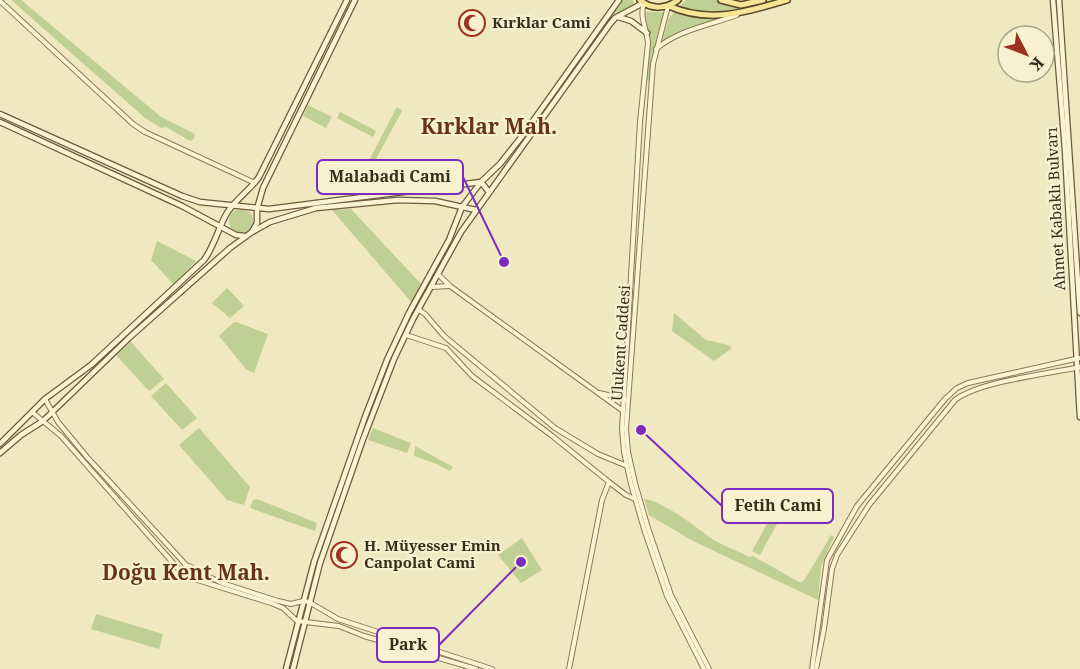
<svg xmlns="http://www.w3.org/2000/svg" width="1080" height="669" font-family="'Noto Serif',serif">
<style>
.green{fill:#c0cf93}
.lines{fill:none;stroke-linecap:round;stroke-linejoin:round}
.tertiary-casing{stroke:#8a7957;stroke-width:6}
.secondary-casing{stroke:#6c5a3a;stroke-width:7}
.primary-casing{stroke:#58462b;stroke-width:8}
.tertiary{stroke:#fbf4d3;stroke-width:4}
.secondary{stroke:#fbf4d3;stroke-width:4.5}
.primary{stroke:#f6e595;stroke-width:5}
.labels{text-anchor:middle;stroke-width:4.5;stroke-linejoin:round;paint-order:stroke}
.poi-label{font-size:15px;font-weight:bold;fill:#392e1c;stroke:#f7f1d0;text-anchor:start}
.street-label{font-size:15px;fill:#392e1c;stroke:#f7f1d0}
.district-label{font-size:21px;font-weight:bold;fill:#683419;stroke:#f7f1d0}
.leader{fill:none;stroke:#7b2cbf;stroke-width:2}
.callout-dot{fill:#7b2cbf;stroke:#f7f1d0;stroke-width:2}
.callout{fill:#f7f1d0;stroke:#7b2cbf;stroke-width:2}
.callout-label{font-size:16px;text-anchor:middle;font-weight:bold;fill:#392e1c}
</style>
<rect width="100%" height="100%" fill="#f0e8c0"/>
<g class="green">
<polygon points="11,0 21,0 161,117 195,134 194,139 190,141 166,127 161,128 144,117"/>
<polygon points="622,0 633,0 635,7 618,15 546,107"/>
<path d="M686,0H717L728,6L738,7L769,0H780C738,13 721,15 677,8Z"/>
<polygon points="643,12 665,12 657,35 649,82 647,79 650,37"/>
<polygon points="674,12 722,19 662,42 668,20"/>
<polygon points="308,105 332,117 326,128 303,116"/>
<polygon points="397,107 402,111 371,168 364,170"/>
<polygon points="340,112 376,131 373,137 337,118"/>
<polygon points="346,209 351,209 422,285 412,303 332,210"/>
<circle cx="241" cy="221" r="12"/>
<polygon points="157,241 196,261 174,285 151,260"/>
<polygon points="227,288 244,306 230,318 212,303"/>
<polygon points="674,313 706,340 728,345 732,348 714,361 672,331"/>
<polygon points="234,322 236,322 268,334 254,373 246,369 219,336"/>
<polygon points="131,342 164,379 149,391 116,355"/>
<polygon points="166,383 197,418 182,430 151,396"/>
<polygon points="199,428 250,487 244,505 227,500 179,445"/>
<polygon points="373,428 411,443 407,453 368,440"/>
<polygon points="415,446 453,467 450,471 437,464 414,456"/>
<polygon points="257,499 317,523 315,531 250,508 253,500"/>
<path d="M644,499C663,501 696,527 712,539C724,546 738,551 750,557L753,556L799,582H802L805,579L831,535L834,537L821,566L818,600L693,541L649,515Z"/>
<polygon points="774,511 782,515 760,555 752,551"/>
<polygon points="522,538 542,570 521,583 498,555"/>
<polygon points="96,614 163,634 159,649 91,629"/>
</g>
<g class="lines">
<defs>
<g id="tertiary">
<polyline points="0,1 133,124 145,132 255,183"/>
<path d="M644,4C639,16 647,30 648,43L640,122L622,429L624,452L631,484L644,529L667,596L704,669"/>
<polyline points="668,6 653,64 626,429 628,452 635,483 648,528 671,595 709,669"/>
<path d="M656,49C678,30 710,25 737,15"/>
<polyline points="438,274 450,286 623,411"/>
<polyline points="432,287 449,286"/>
<polyline points="419,310 425,314 444,336 555,428 598,454 627,466"/>
<polyline points="406,335 446,348 472,376 551,435 609,482 626,495 635,499"/>
<polyline points="599,393 625,399"/>
<polyline points="45,399 58,422 87,457 187,566"/>
<polyline points="32,412 61,436 182,573"/>
<circle cx="188" cy="572" r="6"/>
<polyline points="194,570 222,583 278,601 291,604 303,601 309,602 338,619 492,669"/>
<polyline points="191,578 271,603 283,608 297,621 339,626 364,636 476,669"/>
<polyline points="569,669 602,500 609,482"/>
<polyline points="812,669 827,560 857,506 945,399 957,388 968,383 1080,358"/>
<path d="M816,669L824,629L832,569L837,555L869,505L955,400C980,381 1048,374 1080,367"/>
</g>
<g id="secondary">
<polyline points="1053,0 1065,150 1080,417"/>
<polyline points="1059,0 1080,313"/>
<polyline points="618,17 631,21 647,33"/>
<polyline points="0,114 182,196 200,202 269,209 481,182 489,192"/>
<polyline points="0,122 182,206 236,235 245,236"/>
<polyline points="252,232 270,222 316,208 398,200 435,201 476,210"/>
<path d="M0,444L45,399L91,365L204,260C215,245 218,228 227,213C236,199 250,190 259,177L347,0"/>
<polyline points="0,453 21,435 43,421 130,337 230,248 252,232 257,223 257,209 263,188 355,0"/>
<polyline points="286,669 314,562 365,417 387,360 409,313 449,240 462,207 481,182 500,164 523,135 619,0"/>
<polyline points="293,669 320,563 362,442 394,359 413,319 461,232 610,24 615,18 643,3"/>
</g>
<g id="primary">
<path d="M640,0C651,10 666,9 678,0"/>
<polyline points="721,0 741,5 763,0"/>
<path d="M669,6C709,24 747,12 787,0"/>
</g>
</defs>
<use href="#tertiary" class="tertiary-casing"/>
<use href="#secondary" class="secondary-casing"/>
<use href="#primary" class="primary-casing"/>
<use href="#tertiary" class="tertiary"/>
<use href="#secondary" class="secondary"/>
<use href="#primary" class="primary"/>
</g>
<defs>
<symbol id="mosque-ring" viewBox="-11 -11 22 22"><circle r="9.5" fill="#f7f1d0" stroke="#9d3223" stroke-width="1.5"/><path d="M3.5-4.9A6 6 0 1 0 3.5 4.9A5 5 0 1 1 3.5-4.9Z" fill="#9d3223"/></symbol>
</defs>
<g fill-rule="evenodd">
<use href="#mosque-ring" x="457" y="8" width="30" height="30"/>
<use href="#mosque-ring" x="329" y="540" width="30" height="30"/>
</g>
<g class="labels">
<g class="poi-label">
<text x="492" y="28">Kırklar Cami</text>
<text x="364" y="551">H. Müyesser Emin<tspan x="364" dy="17">Canpolat Cami</tspan></text>
</g>
<g class="street-label">
<text transform="translate(1056 209) rotate(-93)" y="5">Ahmet Kabaklı Bulvarı</text>
<text transform="translate(621 343) rotate(-86)" y="5">Ulukent Caddesi</text>
</g>
<g class="district-label">
<text x="489" y="134">Kırklar Mah.</text>
<text x="186" y="580">Doğu Kent Mah.</text>
</g>
</g>
<path class="leader" d="M504 262L463 177M641 430L722 506M521 562L439 645"/>
<g class="callout-dot">
<circle cx="504" cy="262" r="6"/>
<circle cx="641" cy="430" r="6"/>
<circle cx="521" cy="562" r="6"/>
</g>
<g class="callout">
<rect x="317" y="160" width="146" height="34" rx="6"/>
<rect x="722" y="489" width="111" height="34" rx="6"/>
<rect x="377" y="628" width="62" height="34" rx="6"/>
</g>
<g class="callout-label">
<text x="390" y="182">Malabadi Cami</text>
<text x="778" y="511">Fetih Cami</text>
<text x="408" y="650">Park</text>
</g>
<g transform="translate(1026 54) rotate(132)"><circle r="28" fill="#f7f1d0" stroke="#aba388" stroke-width="1.5"/>
<path d="M0-4.5L10 22L0 15L-10 22Z" fill="#9d3223"/>
<text y="-9" font-size="16" font-weight="bold" text-anchor="middle" fill="#392e1c">K</text>
</g>
</svg>
